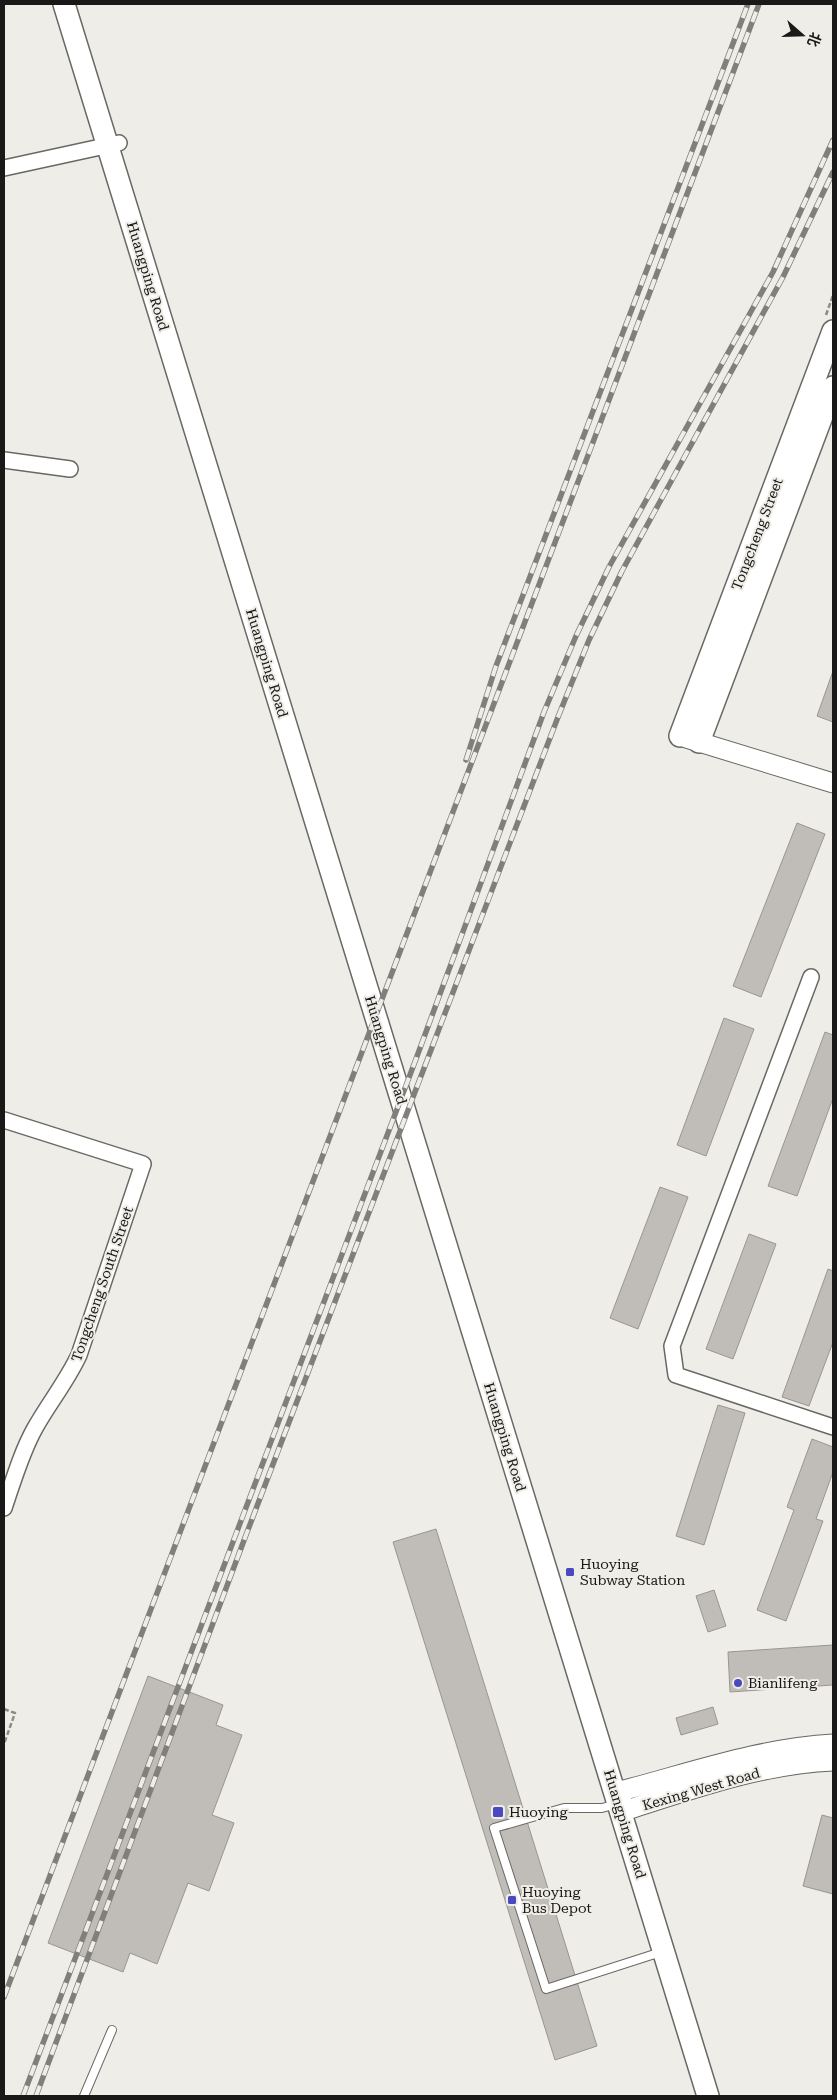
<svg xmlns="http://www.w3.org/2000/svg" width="837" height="2100" font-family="'Roboto Serif','Noto Sans SC',serif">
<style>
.building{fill:#c0bdb8;stroke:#999691}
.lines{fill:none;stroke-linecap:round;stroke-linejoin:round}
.service-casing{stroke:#6a6863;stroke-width:10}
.minor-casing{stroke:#6a6863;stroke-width:18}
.tertiary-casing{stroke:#6a6863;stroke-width:21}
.secondary-casing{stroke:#6a6863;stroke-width:24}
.path{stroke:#8d8c87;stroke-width:2.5;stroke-dasharray:5 2.5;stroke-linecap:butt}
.service{stroke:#fff;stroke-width:8}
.minor{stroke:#fff;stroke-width:15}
.tertiary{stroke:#fff;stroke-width:19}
.secondary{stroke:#fff;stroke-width:21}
.rail-casing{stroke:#807f7b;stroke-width:5.5}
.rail{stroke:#efede7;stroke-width:4;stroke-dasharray:11;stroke-linecap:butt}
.poi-dot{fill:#4b49bf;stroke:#efede7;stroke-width:2}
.labels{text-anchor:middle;stroke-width:4;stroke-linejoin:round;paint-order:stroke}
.street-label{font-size:14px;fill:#1a1917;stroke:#efede7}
.poi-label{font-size:14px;fill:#1a1917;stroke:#efede7;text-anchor:start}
</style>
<rect width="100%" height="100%" fill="#efede7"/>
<g class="building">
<polygon points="833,671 833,722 817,716"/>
<polygon points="797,823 825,834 761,997 733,986"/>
<polygon points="724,1018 754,1029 706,1156 677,1145"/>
<polygon points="825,1032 833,1035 833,1098 797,1196 768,1186"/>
<polygon points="660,1187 688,1197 638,1329 610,1318"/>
<polygon points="749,1234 776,1244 733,1359 706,1349"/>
<polygon points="828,1269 833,1271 833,1342 809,1406 782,1397"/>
<polygon points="718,1405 745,1413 704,1545 676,1536"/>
<polygon points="812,1439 833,1447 833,1472 816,1519 823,1521 786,1621 757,1610 794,1510 787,1507"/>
<polygon points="436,1529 597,2046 555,2060 393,1542"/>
<polygon points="714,1590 726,1626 708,1632 696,1596"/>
<polygon points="833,1645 833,1685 730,1692 728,1652"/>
<polygon points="148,1676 223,1705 216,1725 242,1735 212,1815 234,1823 209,1891 188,1883 157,1964 130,1953 123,1972 48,1943"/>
<polygon points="713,1707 718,1724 681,1735 676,1718"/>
<polygon points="822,1815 833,1818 833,1894 803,1886"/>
</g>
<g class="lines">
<defs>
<g id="service">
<polyline points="617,1804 602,1808 564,1808 494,1828 546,1989 661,1952"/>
<polyline points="84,2096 112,2030"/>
</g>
<g id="minor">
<polyline points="4,168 119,143"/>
<polyline points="4,460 70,469"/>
<polyline points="811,977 672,1346 676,1375 833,1427"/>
<path d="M4,1120L143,1164L79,1355C67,1381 49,1403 35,1428C21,1453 13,1482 4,1508"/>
</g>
<g id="tertiary">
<polyline points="686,738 833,783"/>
<path d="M833,1744C761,1748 693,1772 624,1790L619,1803L630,1809C696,1788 763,1764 833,1761"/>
</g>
<g id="secondary">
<polyline points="64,4 708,2096"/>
<polyline points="680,736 833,331"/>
<polyline points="699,742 833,387"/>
</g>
</defs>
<use href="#service" class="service-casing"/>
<use href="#minor" class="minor-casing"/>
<use href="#tertiary" class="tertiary-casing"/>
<use href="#secondary" class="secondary-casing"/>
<g class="path">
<polyline points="826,315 833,295"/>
<polyline points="4,1709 15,1713 4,1744"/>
</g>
<use href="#service" class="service"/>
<use href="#minor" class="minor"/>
<use href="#tertiary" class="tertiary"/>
<use href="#secondary" class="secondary"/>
<defs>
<g id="rail">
<polyline points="466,760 496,666 748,4"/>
<polyline points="4,1997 759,4"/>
<polyline points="23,2096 416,1059 544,712 576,636 609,567 773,272 833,140"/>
<polyline points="36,2096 246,1535 558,717 589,640 622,571 783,277 833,172"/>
</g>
</defs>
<use href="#rail" class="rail-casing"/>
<use href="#rail" class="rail"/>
</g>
<g class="poi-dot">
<rect x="565" y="1567" width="10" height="10" rx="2.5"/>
<circle cx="738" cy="1683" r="5"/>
<rect x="492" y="1806" width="12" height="12" rx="2.5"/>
<rect x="507" y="1895" width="10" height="10" rx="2.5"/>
</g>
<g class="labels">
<g class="street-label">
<text transform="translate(148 276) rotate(73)" y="5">Huangping Road</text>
<text transform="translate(757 534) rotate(-69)" y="5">Tongcheng Street</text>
<text transform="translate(267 663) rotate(73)" y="5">Huangping Road</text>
<text transform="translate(386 1050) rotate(73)" y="5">Huangping Road</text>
<text transform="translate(102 1284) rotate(-71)" y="5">Tongcheng South Street</text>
<text transform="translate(505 1437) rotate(73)" y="5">Huangping Road</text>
<text transform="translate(701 1789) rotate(-16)" y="5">Kexing West Road</text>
<text transform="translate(625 1824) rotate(73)" y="5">Huangping Road</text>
</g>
<g class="poi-label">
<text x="580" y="1569">Huoying<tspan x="580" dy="16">Subway Station</tspan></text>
<text x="748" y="1688">Bianlifeng</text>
<text x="509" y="1817">Huoying</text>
<text x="522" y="1897">Huoying<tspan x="522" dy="16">Bus Depot</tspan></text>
</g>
</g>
<rect width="837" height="2100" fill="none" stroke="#1a1917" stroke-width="10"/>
<g transform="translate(802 35) rotate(110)" stroke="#efede7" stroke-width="4" paint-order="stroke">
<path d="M0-4L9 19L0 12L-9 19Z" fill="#1a1917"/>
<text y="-8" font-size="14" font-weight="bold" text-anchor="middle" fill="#1a1917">北</text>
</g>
</svg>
